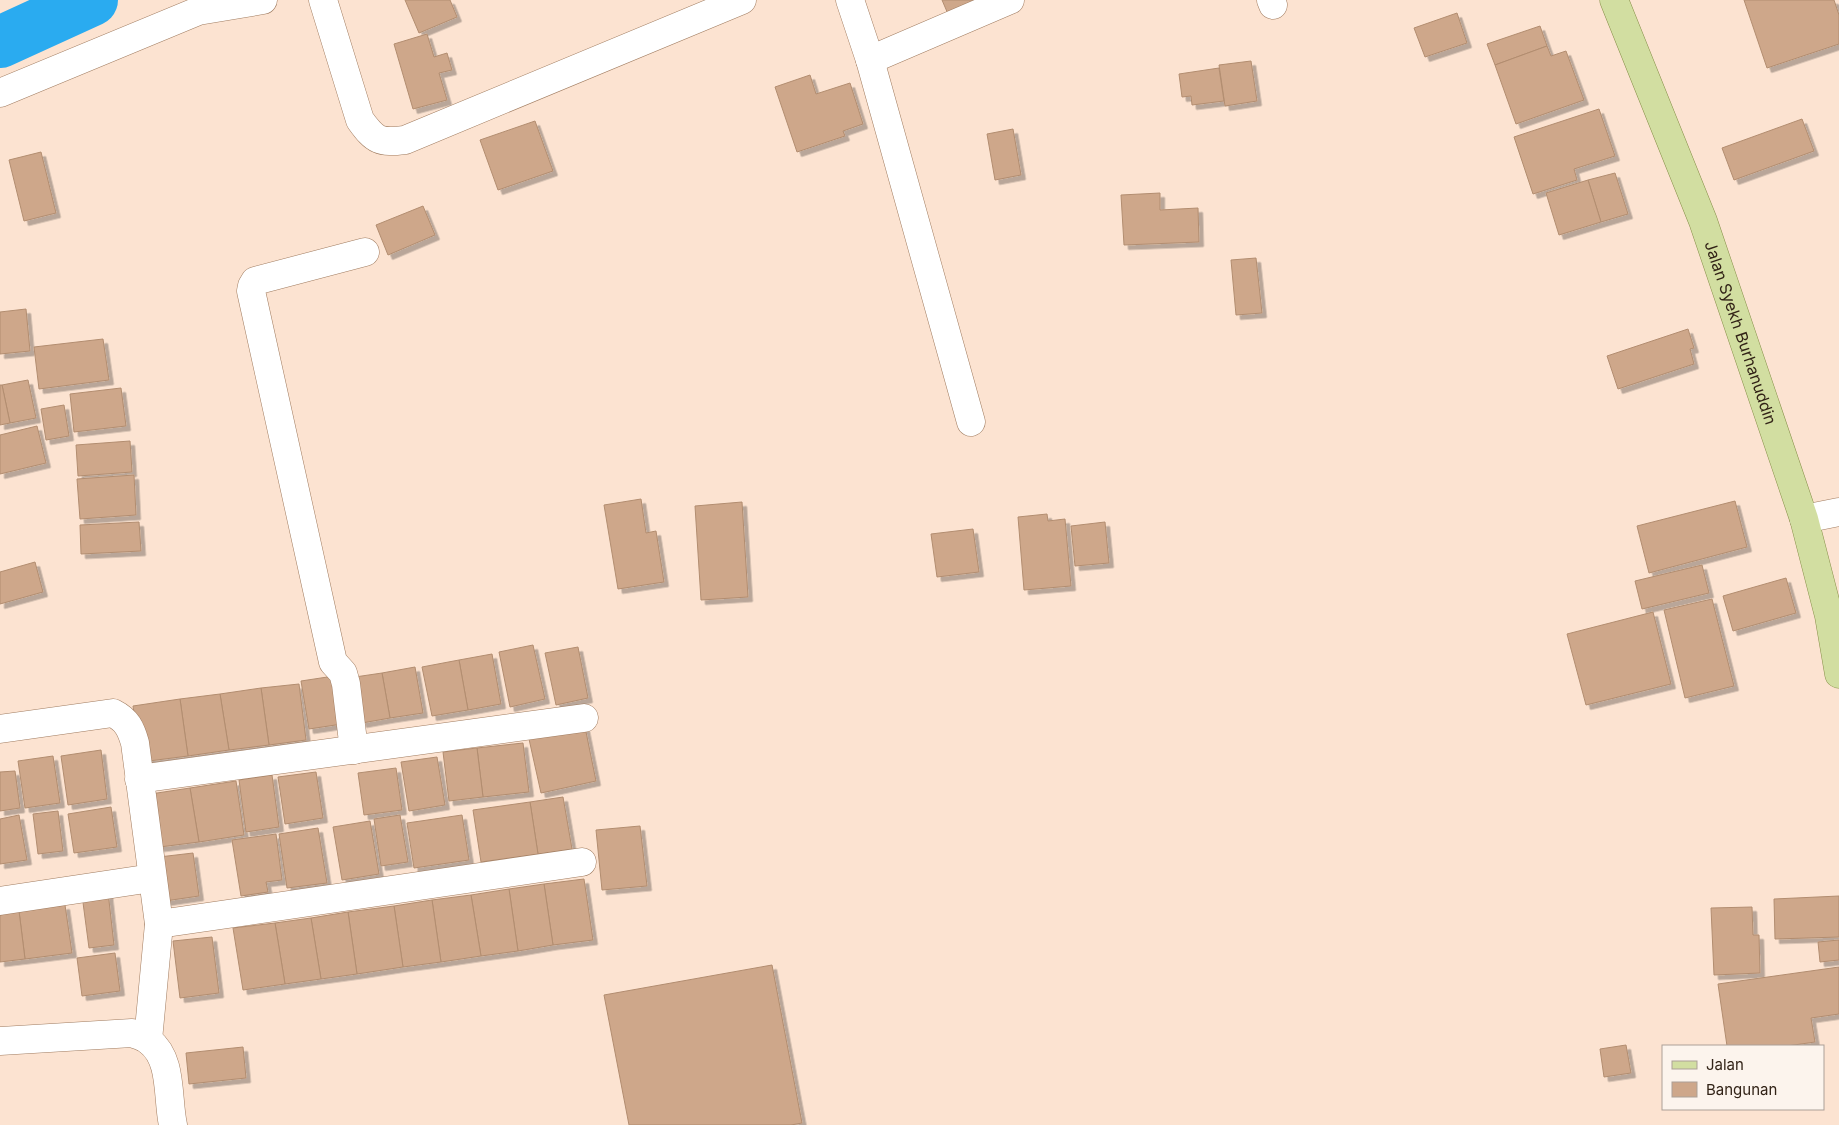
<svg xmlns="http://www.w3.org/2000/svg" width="1839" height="1125" font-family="Inter,sans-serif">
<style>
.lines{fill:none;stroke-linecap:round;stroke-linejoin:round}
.river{stroke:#2aabf0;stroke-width:52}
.building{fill:#cea78a;stroke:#b28d70;filter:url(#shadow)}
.minor-casing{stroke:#a07c60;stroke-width:29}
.major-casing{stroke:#868e48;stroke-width:29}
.minor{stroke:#fff;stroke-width:28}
.major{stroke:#d2dea1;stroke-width:28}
.labels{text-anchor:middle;stroke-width:5;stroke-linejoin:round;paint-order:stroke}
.street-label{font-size:16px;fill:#322317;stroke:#fcf4ed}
</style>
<defs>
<filter id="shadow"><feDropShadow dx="4.5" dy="4.5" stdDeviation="0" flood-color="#0004"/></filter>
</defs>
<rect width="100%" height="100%" fill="#fce3d1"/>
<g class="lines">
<polyline class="river" points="0,42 92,0"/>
</g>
<g class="building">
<polygon points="405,0 450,0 457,17 419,33"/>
<polygon points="942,0 981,0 948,14"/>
<polygon points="1744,0 1834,0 1839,15 1839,44 1767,68"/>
<polygon points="1457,13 1467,43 1425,57 1414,28"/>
<polygon points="1540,26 1547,46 1495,65 1487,44"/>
<polygon points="427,34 434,57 447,53 452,70 439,73 447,100 413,109 394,44"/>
<polygon points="1547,46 1551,56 1566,51 1584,100 1516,124 1495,65"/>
<polygon points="1251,61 1257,101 1225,106 1219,65"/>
<polygon points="1219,68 1224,101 1192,105 1191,96 1182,97 1179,74"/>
<polygon points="810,75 816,94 850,83 863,124 843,131 845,136 797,152 775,87"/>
<polygon points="1599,109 1615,156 1574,169 1577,180 1533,194 1514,137"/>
<polygon points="1802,119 1814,151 1734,180 1722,148"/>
<polygon points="535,121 553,171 498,190 480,140"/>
<polygon points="1013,129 1021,175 995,180 987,134"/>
<polygon points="41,152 56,213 24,221 9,160"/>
<polygon points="1615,173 1628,214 1601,222 1588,180"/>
<polygon points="1588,180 1601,222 1559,235 1546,193"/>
<polygon points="1160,193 1160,210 1198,208 1199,242 1124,245 1121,195"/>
<polygon points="423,206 435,235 388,255 376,225"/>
<polygon points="1256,258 1262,313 1236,315 1231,260"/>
<polygon points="26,309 30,351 0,354 0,312"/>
<polygon points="1688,329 1694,348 1690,349 1694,364 1618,389 1607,356"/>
<polygon points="103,339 109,380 39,389 34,347"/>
<polygon points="28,380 36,418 10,423 2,385"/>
<polygon points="0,385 2,385 10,423 0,425"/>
<polygon points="121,388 126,426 74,432 70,394"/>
<polygon points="64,405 69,436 46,440 41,409"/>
<polygon points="37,426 46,463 0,474 0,435"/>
<polygon points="130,441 132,472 78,476 76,445"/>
<polygon points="134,475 136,515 80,519 77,479"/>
<polygon points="641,499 646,533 656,531 664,582 618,589 604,505"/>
<polygon points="1735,501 1747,547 1649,573 1637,526"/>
<polygon points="742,502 748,597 701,600 695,506"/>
<polygon points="1047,514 1048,521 1065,519 1071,586 1024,590 1018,517"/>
<polygon points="139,522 141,551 81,554 80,525"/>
<polygon points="1105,522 1109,563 1075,566 1071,526"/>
<polygon points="973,529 979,572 937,577 931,534"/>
<polygon points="35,562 43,592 0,604 0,572"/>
<polygon points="1702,565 1709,593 1642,609 1635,581"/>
<polygon points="1786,578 1796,613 1733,631 1723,596"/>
<polygon points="1712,599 1734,686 1685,698 1664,610"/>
<polygon points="1653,612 1671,684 1586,705 1567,634"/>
<polygon points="533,645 545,699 510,707 499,652"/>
<polygon points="578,647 588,698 556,705 545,653"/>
<polygon points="492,654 501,704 468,710 459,660"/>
<polygon points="459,660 468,710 432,716 422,667"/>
<polygon points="415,667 423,713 390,718 382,673"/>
<polygon points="382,673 390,718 362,723 355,677"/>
<polygon points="334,676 342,724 309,729 301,681"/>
<polygon points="299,684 306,740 269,745 261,688"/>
<polygon points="261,688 269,745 229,750 220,694"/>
<polygon points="220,694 229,750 188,756 180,699"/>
<polygon points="180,699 188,756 141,762 133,706"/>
<polygon points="585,727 596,781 541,793 529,739"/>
<polygon points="523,743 529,792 483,797 477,748"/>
<polygon points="477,748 483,797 449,801 443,752"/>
<polygon points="101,750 107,799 68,805 61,756"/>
<polygon points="53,756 60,803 25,808 18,761"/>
<polygon points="437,757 445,805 409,811 401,762"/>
<polygon points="396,768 402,810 364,815 358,773"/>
<polygon points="15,771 20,808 0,811 0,772"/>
<polygon points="316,772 323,818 285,824 278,777"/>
<polygon points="272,775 279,827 246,832 239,780"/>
<polygon points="236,781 244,835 199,842 190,788"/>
<polygon points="190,788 199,842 152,848 144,795"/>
<polygon points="563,797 572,849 538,854 530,802"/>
<polygon points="530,802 538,854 481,862 473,810"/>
<polygon points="111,807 117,847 74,853 68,814"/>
<polygon points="58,811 63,851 38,854 33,814"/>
<polygon points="19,815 27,860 0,864 0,819"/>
<polygon points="400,815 408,862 381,866 374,819"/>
<polygon points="462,815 469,860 414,868 407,823"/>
<polygon points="370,821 379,874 342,880 333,827"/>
<polygon points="640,826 647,886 602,890 596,830"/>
<polygon points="318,828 327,883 287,888 279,834"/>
<polygon points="276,834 282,880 266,882 268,892 241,896 232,840"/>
<polygon points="193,853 199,896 165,901 159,857"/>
<polygon points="584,879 593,940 553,945 544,884"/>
<polygon points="544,884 553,945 518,951 509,889"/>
<polygon points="509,889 518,951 481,956 471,895"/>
<polygon points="108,892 114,945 89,948 82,895"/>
<polygon points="471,895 481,956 441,962 432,900"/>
<polygon points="1839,896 1839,937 1775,939 1774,899"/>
<polygon points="432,900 441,962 403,967 394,906"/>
<polygon points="65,905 72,953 25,959 19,911"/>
<polygon points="394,906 403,967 357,974 348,912"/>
<polygon points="1752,907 1753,935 1759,935 1760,973 1714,975 1711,908"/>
<polygon points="19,911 25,959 0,962 0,913"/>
<polygon points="348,912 357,974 321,979 311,918"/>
<polygon points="311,918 321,979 285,984 275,923"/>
<polygon points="275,923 285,984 243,990 233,928"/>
<polygon points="212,937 219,993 180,998 173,941"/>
<polygon points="1839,940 1839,960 1820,962 1818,942"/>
<polygon points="115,953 120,991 82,996 77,958"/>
<polygon points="772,965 802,1123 791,1125 629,1125 604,995"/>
<polygon points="1839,967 1839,1014 1811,1018 1815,1042 1787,1046 1727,1046 1718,984"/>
<polygon points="1626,1045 1631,1073 1604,1077 1600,1049"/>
<polygon points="243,1047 246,1078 189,1084 186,1053"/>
</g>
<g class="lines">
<defs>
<g id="minor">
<path d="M323,0L360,120C375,141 380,143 405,140L742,0"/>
<polyline points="850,0 870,60 971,422"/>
<polyline points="1271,0 1273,5"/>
<polyline points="870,60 1010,0"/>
<polyline points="0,93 198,11 263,0"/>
<polyline points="1804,519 1839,512"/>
<path d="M0,729L113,713C127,720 131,729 135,743L159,924L148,1040"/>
<polyline points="354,750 346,684 343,673 333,662 251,291 252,286 255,281 365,252"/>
<polyline points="139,779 584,718"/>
<polyline points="0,901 152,878"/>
<polyline points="159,924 582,862"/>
<path d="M0,1041L132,1033C137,1035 145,1037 149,1041C173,1059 167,1098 173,1125"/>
</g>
<g id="major">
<path id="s1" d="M1614,0L1703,221L1804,519L1829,616L1839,674"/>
</g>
</defs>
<use href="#minor" class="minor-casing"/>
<use href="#major" class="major-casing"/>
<use href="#minor" class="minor"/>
<use href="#major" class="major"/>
</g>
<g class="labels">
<g class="street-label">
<text dy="6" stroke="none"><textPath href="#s1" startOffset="356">Jalan Syekh Burhanuddin</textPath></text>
</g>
</g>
<rect x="1662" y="1045" width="162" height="65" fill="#fcf4ed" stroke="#aba097"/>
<rect x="1672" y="1061" width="25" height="8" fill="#d2dea1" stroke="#aba097"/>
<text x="1706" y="1070" font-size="15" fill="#322317">Jalan</text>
<rect x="1672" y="1082" width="25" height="15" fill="#cea78a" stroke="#aba097"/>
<text x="1706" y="1095" font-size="15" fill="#322317">Bangunan</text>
</svg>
